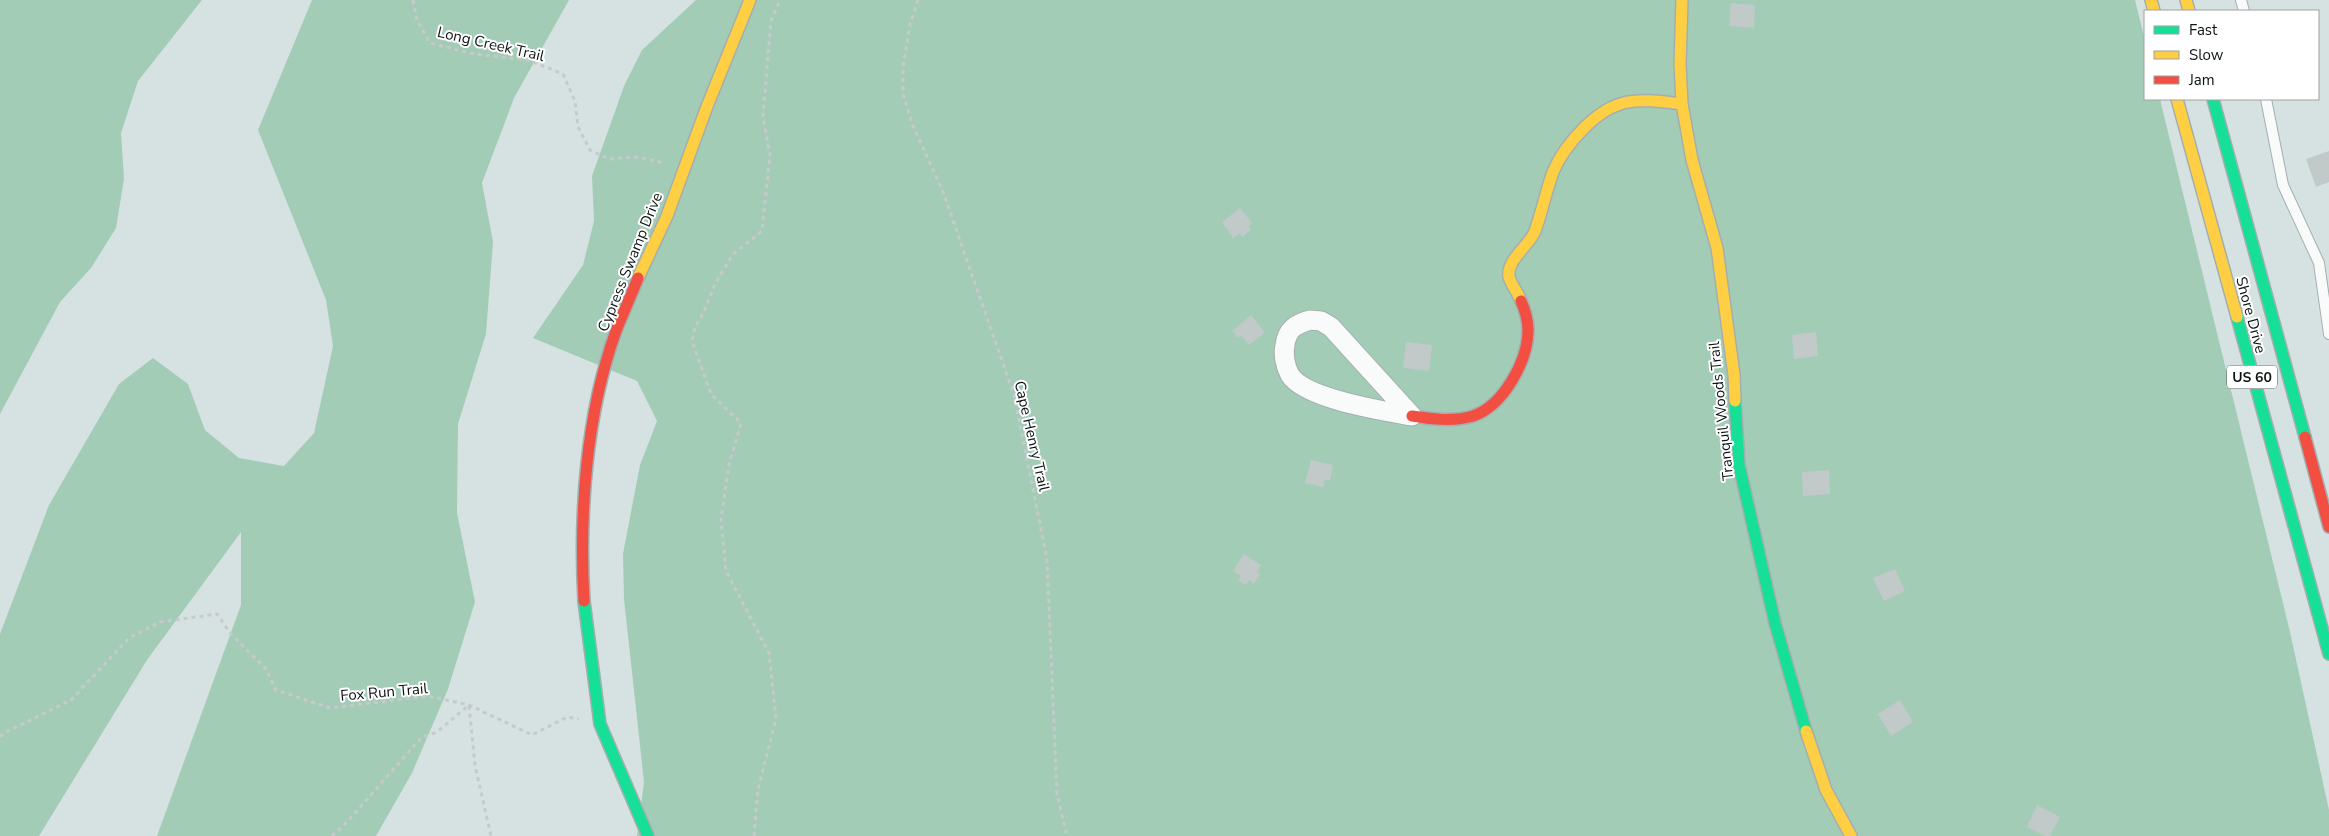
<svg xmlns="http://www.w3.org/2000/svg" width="2329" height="836" font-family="'Nunito Sans',sans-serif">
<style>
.forest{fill:#a3ccb7}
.building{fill:#c1cac9}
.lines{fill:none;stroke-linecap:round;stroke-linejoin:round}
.lane-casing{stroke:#a4aeae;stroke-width:12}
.street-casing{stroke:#a4aeae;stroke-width:21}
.fast-casing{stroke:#a4aeae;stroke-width:14}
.slow-casing{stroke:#a4aeae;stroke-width:14}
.jam-casing{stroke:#a4aeae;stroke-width:14}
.path{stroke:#c7caca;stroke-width:3;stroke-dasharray:4 4;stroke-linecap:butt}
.lane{stroke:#f9fbfb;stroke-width:10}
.street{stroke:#f9fbfb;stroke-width:19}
.fast{stroke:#16e098;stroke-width:11}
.slow{stroke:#ffcf43;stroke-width:11}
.jam{stroke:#f24e42;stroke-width:11}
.labels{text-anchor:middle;stroke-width:4;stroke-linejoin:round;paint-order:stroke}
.shield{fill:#fff;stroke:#555a5a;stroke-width:1}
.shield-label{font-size:14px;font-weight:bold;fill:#0c1314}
.street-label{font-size:15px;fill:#0c1314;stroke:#fff}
</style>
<rect width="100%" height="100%" fill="#d6e2e2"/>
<g class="forest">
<polygon points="0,0 202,0 138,81 121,133 124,179 116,228 91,268 60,302 0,414"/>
<polygon points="312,0 569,0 514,98 482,183 493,242 486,334 458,424 457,513 475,602 448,689 412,773 376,836 157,836 241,605 241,532 147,660 39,836 0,836 0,634 49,505 119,384 153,358 188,384 205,430 239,458 284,466 314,433 333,346 326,300 258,130"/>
<polygon points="696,0 2135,0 2145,40 2145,99 2160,99 2290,632 2329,810 2329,836 637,836 644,782 624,599 623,554 640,465 657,421 637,381 533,338 583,265 594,221 592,176 624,86 642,50"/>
</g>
<g class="building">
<polygon points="1731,3 1755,5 1754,28 1729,26"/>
<polygon points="2329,151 2329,182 2316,187 2306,159"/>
<polygon points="1240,208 1252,223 1249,226 1251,230 1242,237 1240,233 1233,238 1222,222"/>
<polygon points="1251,315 1265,333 1249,345 1241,335 1238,338 1232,331"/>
<polygon points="1816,332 1818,356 1794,359 1792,335"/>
<polygon points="1406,342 1432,345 1429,371 1403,368"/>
<polygon points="1311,460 1333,465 1330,481 1325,479 1323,487 1305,483"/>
<polygon points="1829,470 1830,494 1803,496 1802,472"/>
<polygon points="1244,554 1261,565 1257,572 1260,574 1254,584 1249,580 1246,585 1238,580 1241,576 1233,571"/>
<polygon points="1895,569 1905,591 1884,601 1873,578"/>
<polygon points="1900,700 1913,722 1891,736 1878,714"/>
<polygon points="2037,805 2060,817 2050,836 2045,836 2027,827"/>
</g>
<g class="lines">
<defs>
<g id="lane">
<polyline points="2241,0 2244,11"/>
<polyline points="2266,99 2283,185 2319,263 2329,334"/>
</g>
<path id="street" d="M1310,320L1321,321L1331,327L1412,416C1384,411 1305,399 1290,375C1285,366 1283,354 1285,345C1287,329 1296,324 1310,320Z"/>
<g id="fast">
<polyline points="2213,99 2305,437"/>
<polyline points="2237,317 2329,654"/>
<polyline points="1735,401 1739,465 1775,623 1806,731"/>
<polyline points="584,601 600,724 648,836"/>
</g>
<g id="slow">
<polyline points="1682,0 1680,64 1682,104 1692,160 1717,248 1734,375 1735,401"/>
<polyline points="2151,0 2154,11"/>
<polyline points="2186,0 2189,11"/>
<polyline points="2177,99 2237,317"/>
<polyline points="638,278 667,216 706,109 750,0"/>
<path d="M1521,301C1518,293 1511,284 1509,277C1506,260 1530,245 1535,231C1542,212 1546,191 1553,172C1560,155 1571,141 1584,128C1617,95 1638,99 1682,104"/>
<polyline points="1806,731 1826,790 1851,836"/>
</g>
<g id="jam">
<path d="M1412,416C1432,419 1453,422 1473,416C1503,406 1528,361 1528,330C1528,320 1525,310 1521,301"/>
<polyline points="2305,437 2329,527"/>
<path d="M584,601C579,514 586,414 616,331C623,313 631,296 638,278"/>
</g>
</defs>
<use href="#lane" class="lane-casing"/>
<use href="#street" class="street-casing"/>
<use href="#fast" class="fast-casing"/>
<use href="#slow" class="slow-casing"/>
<use href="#jam" class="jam-casing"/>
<g class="path">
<polyline points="413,0 417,20 430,43 474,54 528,60 563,74 575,101 578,127 590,150 609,159 638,157 664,163"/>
<polyline points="918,0 910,24 903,68 903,94 913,126 942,189 1014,395 1047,559 1057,794 1067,836"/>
<polyline points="0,737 4,733 71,700 129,638 160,622 217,614 230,633 266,669 276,690 330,708 428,696 469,705 532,735 567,717 579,719"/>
<polyline points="332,836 347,822 421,738 437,732 469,705 475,765 491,836"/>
<polyline points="754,836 758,789 776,719 769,653 726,571 721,519 729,465 741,423 711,394 692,341 695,327 704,312 715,284 733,254 762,231 770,155 763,116 771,21 780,0"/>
</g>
<use href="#lane" class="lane"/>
<use href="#street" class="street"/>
<use href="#fast" class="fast"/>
<use href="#slow" class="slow"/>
<use href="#jam" class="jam"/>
</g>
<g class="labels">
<rect class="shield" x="2227" y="365.5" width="50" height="23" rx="4"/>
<g class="shield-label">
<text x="2252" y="382">US 60</text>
</g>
<g class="street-label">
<text transform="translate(491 44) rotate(13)" y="5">Long Creek Trail</text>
<text transform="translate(630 262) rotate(-68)" y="5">Cypress Swamp Drive</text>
<text transform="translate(2251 315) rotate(75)" y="5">Shore Drive</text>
<text transform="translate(1721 411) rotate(-96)" y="5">Tranquil Woods Trail</text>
<text transform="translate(1032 436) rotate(77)" y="5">Cape Henry Trail</text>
<text transform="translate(384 692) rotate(-5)" y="5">Fox Run Trail</text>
</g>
</g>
<rect x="2144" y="10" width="175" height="90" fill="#ffffff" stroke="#9ea1a1"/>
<rect x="2154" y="26" width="25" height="8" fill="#16e098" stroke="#9ea1a1"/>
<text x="2189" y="35" font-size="15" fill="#0c1314">Fast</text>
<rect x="2154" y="51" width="25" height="8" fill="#ffcf43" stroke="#9ea1a1"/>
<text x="2189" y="60" font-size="15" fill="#0c1314">Slow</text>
<rect x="2154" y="76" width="25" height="8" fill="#f24e42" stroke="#9ea1a1"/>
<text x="2189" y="85" font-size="15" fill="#0c1314">Jam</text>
</svg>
